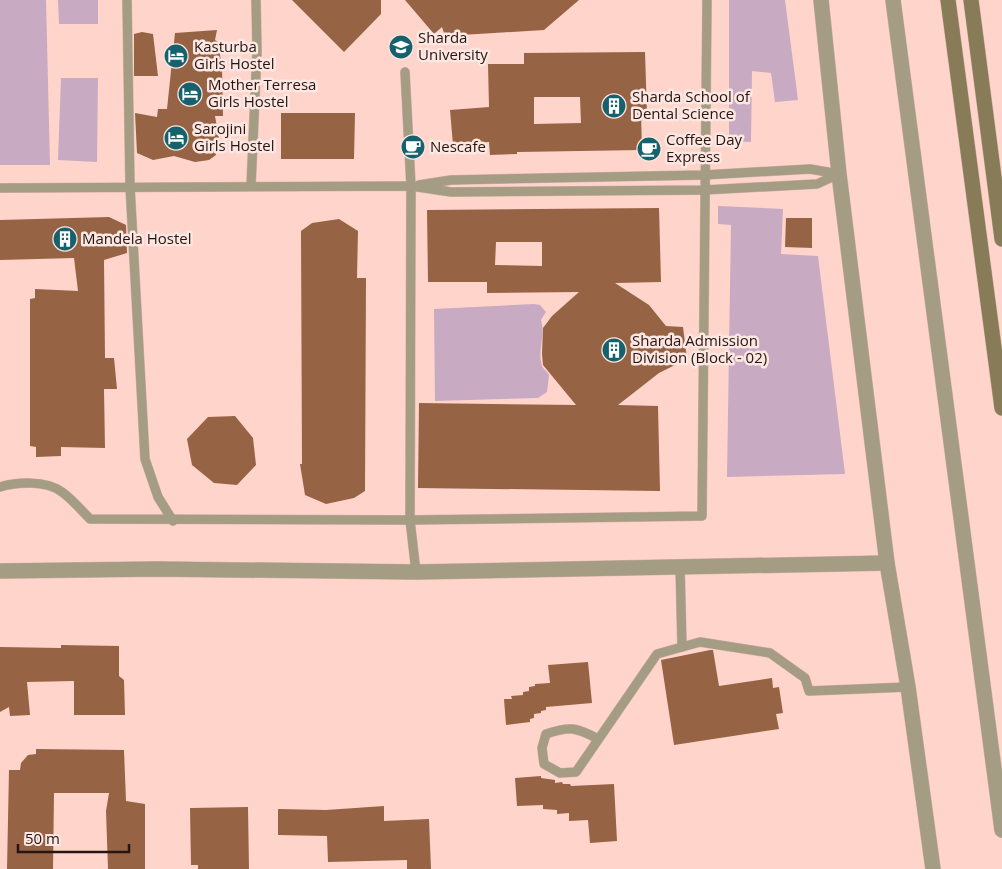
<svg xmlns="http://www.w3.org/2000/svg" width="1002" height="869" font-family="'Open Sans',sans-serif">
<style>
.green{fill:#c8aac3}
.building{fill:#966344;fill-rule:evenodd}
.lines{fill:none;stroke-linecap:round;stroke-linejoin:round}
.lane-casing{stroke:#d7b2aa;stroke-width:10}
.street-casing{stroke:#d7b2aa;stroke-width:16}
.secondary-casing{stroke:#d7b2aa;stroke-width:16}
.lane{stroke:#a49c83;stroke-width:9}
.street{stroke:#a49c83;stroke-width:15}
.secondary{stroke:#887b57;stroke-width:15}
.labels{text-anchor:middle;stroke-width:5;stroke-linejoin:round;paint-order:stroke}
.poi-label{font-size:15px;fill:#271511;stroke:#fce7e2;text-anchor:start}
</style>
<rect width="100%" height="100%" fill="#fed4cb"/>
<g class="green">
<polygon points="0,0 46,0 50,165 0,165"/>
<polygon points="58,0 98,0 98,24 59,24"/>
<polygon points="729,0 785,0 798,100 775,102 771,73 752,71 751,142 729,141"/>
<polygon points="61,78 98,78 97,162 58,160"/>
<polygon points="718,206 783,209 781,254 818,256 845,474 727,477 731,225 718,224"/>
<path d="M534,304L540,305L546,312L541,320C546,334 537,351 542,366C543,369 547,371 549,375L547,392L538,398L435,401L434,309Z"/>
</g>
<g class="building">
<polygon points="292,0 381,0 381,14 344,52"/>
<polygon points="405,0 579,0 544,30 445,36 442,27 434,34"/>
<polygon points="217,30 215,40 218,42 222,68 223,116 215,116 220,145 215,150 216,155 209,160 195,162 174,156 153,160 137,153 135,113 157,117 158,109 167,109 175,33"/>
<polygon points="142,32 153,34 158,76 134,76 134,34"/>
<path d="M645,52L647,114H641L642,150L517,152V154L490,155L489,142L453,145L450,110L489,107L488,64H524V53ZM534,97H580L581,123L534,124Z"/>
<polygon points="281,113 355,113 354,159 281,159"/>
<path d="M659,208L661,282L615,283L649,305L666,326L683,327L687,359L659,373L618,405L658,406L660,491L418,488L419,403L576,405L543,365L542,354L543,328L552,316L579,292L487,293V282H428L427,210ZM496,242H542V266L495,265Z"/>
<polygon points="109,217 126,225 127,253 104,260 105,358 114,358 117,389 104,389 105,448 61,447 61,456 36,457 36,447 30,446 30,299 35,298 35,289 78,291 74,258 0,260 0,220"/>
<polygon points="786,218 812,218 812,248 785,247"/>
<polygon points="339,219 358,231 357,278 366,278 365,491 354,498 326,504 305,495 300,464 302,464 301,231 312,223"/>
<polygon points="235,416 253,438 256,465 237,485 214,483 192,465 187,439 208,417"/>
<polygon points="61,645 119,646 119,676 124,680 125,715 74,715 74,681 27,682 30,715 10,716 9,707 0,712 0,647 61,648"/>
<polygon points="710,650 713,650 719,686 772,678 773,688 779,687 783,713 776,714 779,729 674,745 661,660"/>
<polygon points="588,662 592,703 546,707 546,710 541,711 541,713 534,714 534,718 530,719 530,722 506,725 504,699 512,699 511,696 523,695 523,692 529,691 529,687 535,686 535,684 550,683 548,665"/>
<polygon points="36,749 124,750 126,801 145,804 145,869 108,869 106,811 109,793 54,793 53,869 7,869 9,770 20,770 21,763 28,755 36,754"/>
<polygon points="541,776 541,778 555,780 555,783 562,782 563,784 570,784 571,786 614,784 617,841 590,843 588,820 569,821 569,813 557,814 557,810 543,809 543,805 517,806 515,778"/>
<polygon points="384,806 384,821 429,819 431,869 407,869 407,860 328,862 327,836 278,835 278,809 326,810"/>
<polygon points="248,807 249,869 198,869 198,865 191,865 190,808"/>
</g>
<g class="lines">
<defs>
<g id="lane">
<polyline points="127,0 130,186 145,459 158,497 173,521"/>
<polyline points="405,72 411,186 410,520 416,572"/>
<polyline points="419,185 451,180 704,175 810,169 839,174"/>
<polyline points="251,186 257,51 256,0"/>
<polyline points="0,188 411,186 451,192 704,190 817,184 839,174"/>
<path d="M0,487C17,482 46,480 62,492C72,499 81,510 90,519L410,520L702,516L707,0"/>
<polyline points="680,565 682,647"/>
<path d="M598,739C576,727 570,726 546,734L542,748L544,764L560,773L576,772L657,654L700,642L770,653L805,678L809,691L908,687"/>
</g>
<g id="street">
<polyline points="821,0 839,174 887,563 908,687 933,869"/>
<polyline points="893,0 1002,830"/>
<polyline points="0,571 157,569 416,572 887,563"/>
</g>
<g id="secondary">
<polyline points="948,0 1002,408"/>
<polyline points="971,0 1002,239"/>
</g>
</defs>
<use href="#lane" class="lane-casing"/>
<use href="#street" class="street-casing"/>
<use href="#secondary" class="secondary-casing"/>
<use href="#lane" class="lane"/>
<use href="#street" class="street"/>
<use href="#secondary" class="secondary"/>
</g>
<defs>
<symbol id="university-disc" viewBox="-11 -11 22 22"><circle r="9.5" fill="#16616e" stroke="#fce7e2"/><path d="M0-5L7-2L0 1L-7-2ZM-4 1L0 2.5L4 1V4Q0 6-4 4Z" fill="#fff"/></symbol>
<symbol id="hotel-disc" viewBox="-11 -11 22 22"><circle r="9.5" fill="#16616e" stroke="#fce7e2"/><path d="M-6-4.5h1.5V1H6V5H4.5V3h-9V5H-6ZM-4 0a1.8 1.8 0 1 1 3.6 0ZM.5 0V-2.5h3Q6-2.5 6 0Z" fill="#fff"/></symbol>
<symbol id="building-disc" viewBox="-11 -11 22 22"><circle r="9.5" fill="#16616e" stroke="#fce7e2"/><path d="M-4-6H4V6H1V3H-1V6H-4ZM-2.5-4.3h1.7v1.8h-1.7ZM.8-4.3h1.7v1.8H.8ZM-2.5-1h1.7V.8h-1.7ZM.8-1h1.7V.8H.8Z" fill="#fff"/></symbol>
<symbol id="cafe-disc" viewBox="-11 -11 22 22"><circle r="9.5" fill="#16616e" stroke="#fce7e2"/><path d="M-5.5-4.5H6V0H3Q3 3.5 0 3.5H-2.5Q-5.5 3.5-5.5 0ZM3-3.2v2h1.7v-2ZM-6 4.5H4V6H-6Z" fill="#fff"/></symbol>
</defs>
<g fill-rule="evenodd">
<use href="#university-disc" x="387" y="33" width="28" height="28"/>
<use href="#hotel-disc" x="162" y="42" width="28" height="28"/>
<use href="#hotel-disc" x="176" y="80" width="28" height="28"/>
<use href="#building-disc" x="600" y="92" width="28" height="28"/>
<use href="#hotel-disc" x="162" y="124" width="28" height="28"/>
<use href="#cafe-disc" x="399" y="133" width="28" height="28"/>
<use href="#cafe-disc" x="635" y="135" width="28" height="28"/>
<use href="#building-disc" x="51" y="225" width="28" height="28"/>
<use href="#building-disc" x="600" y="336" width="28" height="28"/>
</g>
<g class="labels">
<g class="poi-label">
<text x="418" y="43">Sharda<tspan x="418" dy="17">University</tspan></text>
<text x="194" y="52">Kasturba<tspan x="194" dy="17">Girls Hostel</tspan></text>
<text x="208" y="90">Mother Terresa<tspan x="208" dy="17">Girls Hostel</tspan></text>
<text x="632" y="102">Sharda School of<tspan x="632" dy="17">Dental Science</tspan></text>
<text x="194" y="134">Sarojini<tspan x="194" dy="17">Girls Hostel</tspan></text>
<text x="666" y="145">Coffee Day<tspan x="666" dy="17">Express</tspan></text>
<text x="430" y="152">Nescafe</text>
<text x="82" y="244">Mandela Hostel</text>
<text x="632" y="346">Sharda Admission<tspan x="632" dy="17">Division (Block - 02)</tspan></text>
</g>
</g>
<path d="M18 844v8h111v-8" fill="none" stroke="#271511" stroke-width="2.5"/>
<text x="25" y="844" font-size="15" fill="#271511" stroke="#fce7e2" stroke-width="4" paint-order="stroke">50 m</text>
</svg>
